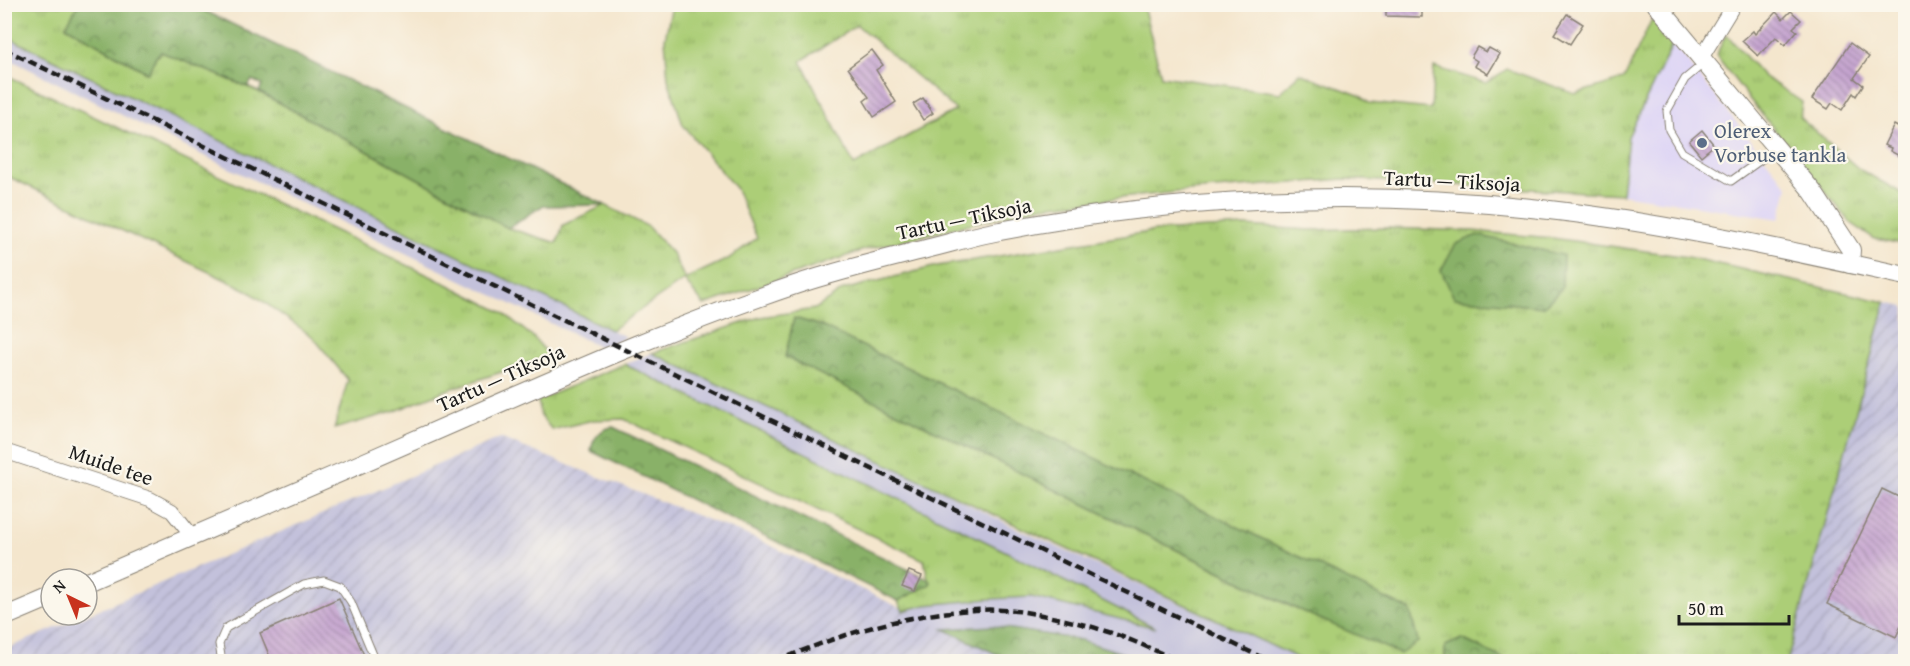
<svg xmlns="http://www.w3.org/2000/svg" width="1910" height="666" font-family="'Gentium Book Plus',serif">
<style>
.built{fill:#ded5f5}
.industrial{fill:url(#industrial-furrows)}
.railway{fill:#c3c1db}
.grass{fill:url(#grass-tufts);stroke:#64754a;stroke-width:1.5;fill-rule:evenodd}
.forest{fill:url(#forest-crowns);stroke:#526642;stroke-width:1.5}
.building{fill:url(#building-back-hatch)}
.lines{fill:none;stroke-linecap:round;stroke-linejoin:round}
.lane-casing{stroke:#888174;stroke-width:9}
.street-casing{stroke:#888174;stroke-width:16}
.secondary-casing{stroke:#888174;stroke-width:20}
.lane{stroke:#fff;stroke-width:7}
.street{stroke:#fff;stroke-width:14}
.secondary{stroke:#fff;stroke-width:18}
.rail{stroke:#1c1c1c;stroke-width:4.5;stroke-dasharray:9 4.5;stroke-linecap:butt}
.service-dot{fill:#5c6f8a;stroke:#fbf7ec;stroke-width:2}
.labels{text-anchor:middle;stroke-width:4.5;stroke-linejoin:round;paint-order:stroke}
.service-label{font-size:21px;fill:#4e5e75;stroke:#fbf7ec;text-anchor:start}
.street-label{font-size:21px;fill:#1c1c1c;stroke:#fbf7ec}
</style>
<defs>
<pattern id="industrial-furrows" width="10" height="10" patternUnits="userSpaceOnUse" patternTransform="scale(1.5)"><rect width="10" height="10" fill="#c3c1db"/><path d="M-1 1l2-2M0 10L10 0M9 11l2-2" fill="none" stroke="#a7a5bb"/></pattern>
<pattern id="grass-tufts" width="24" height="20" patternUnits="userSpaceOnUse" patternTransform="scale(1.5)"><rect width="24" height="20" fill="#acce77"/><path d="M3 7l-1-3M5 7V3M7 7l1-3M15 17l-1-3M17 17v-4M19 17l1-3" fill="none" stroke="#93b066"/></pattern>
<pattern id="forest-crowns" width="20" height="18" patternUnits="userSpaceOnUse" patternTransform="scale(1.5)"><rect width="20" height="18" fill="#89b168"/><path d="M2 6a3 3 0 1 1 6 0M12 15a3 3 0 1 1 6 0" fill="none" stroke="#6f8f55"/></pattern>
<pattern id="building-back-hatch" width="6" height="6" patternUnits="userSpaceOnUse" patternTransform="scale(1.5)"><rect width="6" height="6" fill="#c4a3cf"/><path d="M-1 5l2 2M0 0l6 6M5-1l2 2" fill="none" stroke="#9e84a7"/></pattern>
</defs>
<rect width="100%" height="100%" fill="#fbf7ec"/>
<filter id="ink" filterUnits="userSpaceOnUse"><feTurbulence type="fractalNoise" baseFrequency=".0167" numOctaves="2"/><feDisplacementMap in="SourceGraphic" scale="12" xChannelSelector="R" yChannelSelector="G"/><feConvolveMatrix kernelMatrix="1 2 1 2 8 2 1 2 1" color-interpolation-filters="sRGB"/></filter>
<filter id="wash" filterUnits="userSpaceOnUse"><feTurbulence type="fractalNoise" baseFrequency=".008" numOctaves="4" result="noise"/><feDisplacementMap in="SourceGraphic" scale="24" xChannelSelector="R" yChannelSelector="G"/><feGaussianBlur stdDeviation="1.35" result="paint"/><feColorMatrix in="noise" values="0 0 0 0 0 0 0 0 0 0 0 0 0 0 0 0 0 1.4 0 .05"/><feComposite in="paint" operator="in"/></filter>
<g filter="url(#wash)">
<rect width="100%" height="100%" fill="#f4e6cd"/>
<polygon class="built" points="1673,43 1788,187 1780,219 1622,194 1628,137"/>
<g class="industrial">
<polygon points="1886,302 1905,306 1905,661 1787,662"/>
<polygon points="500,438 759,540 1011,661 5,662 4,650"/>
</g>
<g class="railway">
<polygon points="4,36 264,162 626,337 604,349 194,151 5,57"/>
<polygon points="652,353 830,435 1014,527 1304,661 1147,661 1081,640 993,626 944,629 903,611 925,605 989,599 1032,597 1153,627 1001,549 624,364"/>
</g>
<g class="grass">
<path d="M4,5H78L66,26L147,73L156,57L161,52L165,53L259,92L508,228L557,243L563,225L605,205L647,226L672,253L685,279L728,259L757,238L736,189L683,125L668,79L665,39L672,5H1143L1161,76L1280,93L1300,73L1361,96L1369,103L1431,109L1434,67L1486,83L1507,69L1575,94L1624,79L1652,19L1673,43L1628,137L1622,194L1345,179L1177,192L1043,206L864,250L704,305L684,280L611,330L5,36ZM857,25L956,110L854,165L801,61Z"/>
<polygon points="1726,34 1763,76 1802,102 1800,118 1859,169 1905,195 1905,244 1875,239 1851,223 1755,106 1716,56"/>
<polygon points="4,74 447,284 502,312 533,337 550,356 444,391 393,412 334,429 348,380 313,337 247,290 5,175"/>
<path d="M1245,226L1309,230L1387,228L1472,231L1552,238L1688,257L1886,302L1787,662L1508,661L1462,639L1445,646V661H1304L652,353L760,317L815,309L843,290L937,266L1155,231ZM794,318L821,326L1298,610L786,357Z"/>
<polygon points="624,364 1001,549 1156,628 1032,597 989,599 925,605 903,611 898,601 929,585 931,582 928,579 924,560 624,419 593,420 552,430 540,415 538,400"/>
</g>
<g class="forest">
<polygon points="78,5 193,5 605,205 542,206 508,228 259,92 262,85 252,80 248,87 161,52 156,57 148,73 66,26"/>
<polygon points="1477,235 1563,255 1562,288 1543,307 1454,298 1441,270 1456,244"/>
<polygon points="794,318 821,326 1410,610 1418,642 1400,654 1299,610 785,357"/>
<path d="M613,427L928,579L931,582L929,585L898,601L591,451C592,439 601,428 613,427Z"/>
<polygon points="993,626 1081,640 1147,661 1011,661 944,629"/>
<polygon points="1462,639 1508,661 1445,661 1445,646"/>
</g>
<g id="blocks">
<g class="building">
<polygon points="1386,4 1422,4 1422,17 1386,16"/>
<polygon points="1791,11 1801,20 1793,28 1797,31 1785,45 1776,37 1758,56 1742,41 1753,31 1755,34 1776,12 1783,19"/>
<polygon points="1567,14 1583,24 1570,44 1554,34"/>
<polygon points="1850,43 1869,57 1854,78 1863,85 1856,96 1853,93 1842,110 1832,103 1828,109 1812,99"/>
<polygon points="1477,47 1486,52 1489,48 1500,54 1488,74 1474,66 1477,61 1471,57"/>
<polygon points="872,50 883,65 876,70 896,102 874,117 864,101 869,97 848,68"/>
<polygon points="923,98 933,113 923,120 913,104"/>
<polygon points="1894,125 1905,131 1905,159 1890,151 1891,148 1884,145"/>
<polygon points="1702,130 1714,145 1701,156 1689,141"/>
<polygon points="1882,489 1905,500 1905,617 1896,637 1827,604"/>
<polygon points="909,571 922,576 915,591 902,586"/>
<polygon points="339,598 367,662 272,662 260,633"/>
</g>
</g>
</g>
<g filter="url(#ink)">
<use href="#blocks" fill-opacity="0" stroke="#888174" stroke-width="1.5"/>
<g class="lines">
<defs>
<g id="lane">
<polyline points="1703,64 1685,79 1667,111 1669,130 1682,152 1731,181 1776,149"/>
<polyline points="222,662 219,644 226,628 304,584 324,580 340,586 351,602 376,662"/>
</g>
<g id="street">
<polyline points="1701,58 1734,4"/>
<polyline points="4,451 150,499 172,511 192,536"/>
</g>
<g id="secondary">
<polyline points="1656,4 1813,192 1851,250 1850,264"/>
<path d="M87,582C213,528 338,474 463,419C573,371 684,322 798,284C840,270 883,260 926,249C951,243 976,235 1000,231C1174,197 1356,189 1531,208C1658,221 1781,249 1906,276"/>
<polyline points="4,617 51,597"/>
</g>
</defs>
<use href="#lane" class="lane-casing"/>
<use href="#street" class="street-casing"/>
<use href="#secondary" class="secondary-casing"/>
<use href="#lane" class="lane"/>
<use href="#street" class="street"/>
<use href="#secondary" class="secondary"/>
<g class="rail">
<polyline points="4,49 1271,662"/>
<path d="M776,662C846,630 948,601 1025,612C1049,616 1082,623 1105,631C1131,639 1156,651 1181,662"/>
</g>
</g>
</g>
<circle class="service-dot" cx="1702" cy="143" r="6"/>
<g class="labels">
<g class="service-label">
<text x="1714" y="138">Olerex<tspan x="1714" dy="24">Vorbuse tankla</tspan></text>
</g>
<g class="street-label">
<text transform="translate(1452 181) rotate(3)" y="7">Tartu — Tiksoja</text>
<text transform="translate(964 219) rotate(-12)" y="7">Tartu — Tiksoja</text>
<text transform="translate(501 378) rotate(-24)" y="7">Tartu — Tiksoja</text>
<text transform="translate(111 465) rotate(19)" y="7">Muide tee</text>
</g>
</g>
<rect width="1910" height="666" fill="none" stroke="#fbf7ec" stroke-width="24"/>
<g transform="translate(69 597) rotate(317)"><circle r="28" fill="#fbf7ec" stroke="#a29f99" stroke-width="1.5"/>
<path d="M0-4.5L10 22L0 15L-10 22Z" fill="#c8321e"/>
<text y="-9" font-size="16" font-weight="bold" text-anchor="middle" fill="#1c1c1c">N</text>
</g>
<path d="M1679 615v9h110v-9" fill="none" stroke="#1c1c1c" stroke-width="3"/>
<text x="1688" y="615" font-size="18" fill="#1c1c1c" stroke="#fbf7ec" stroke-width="4.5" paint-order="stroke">50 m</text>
</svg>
